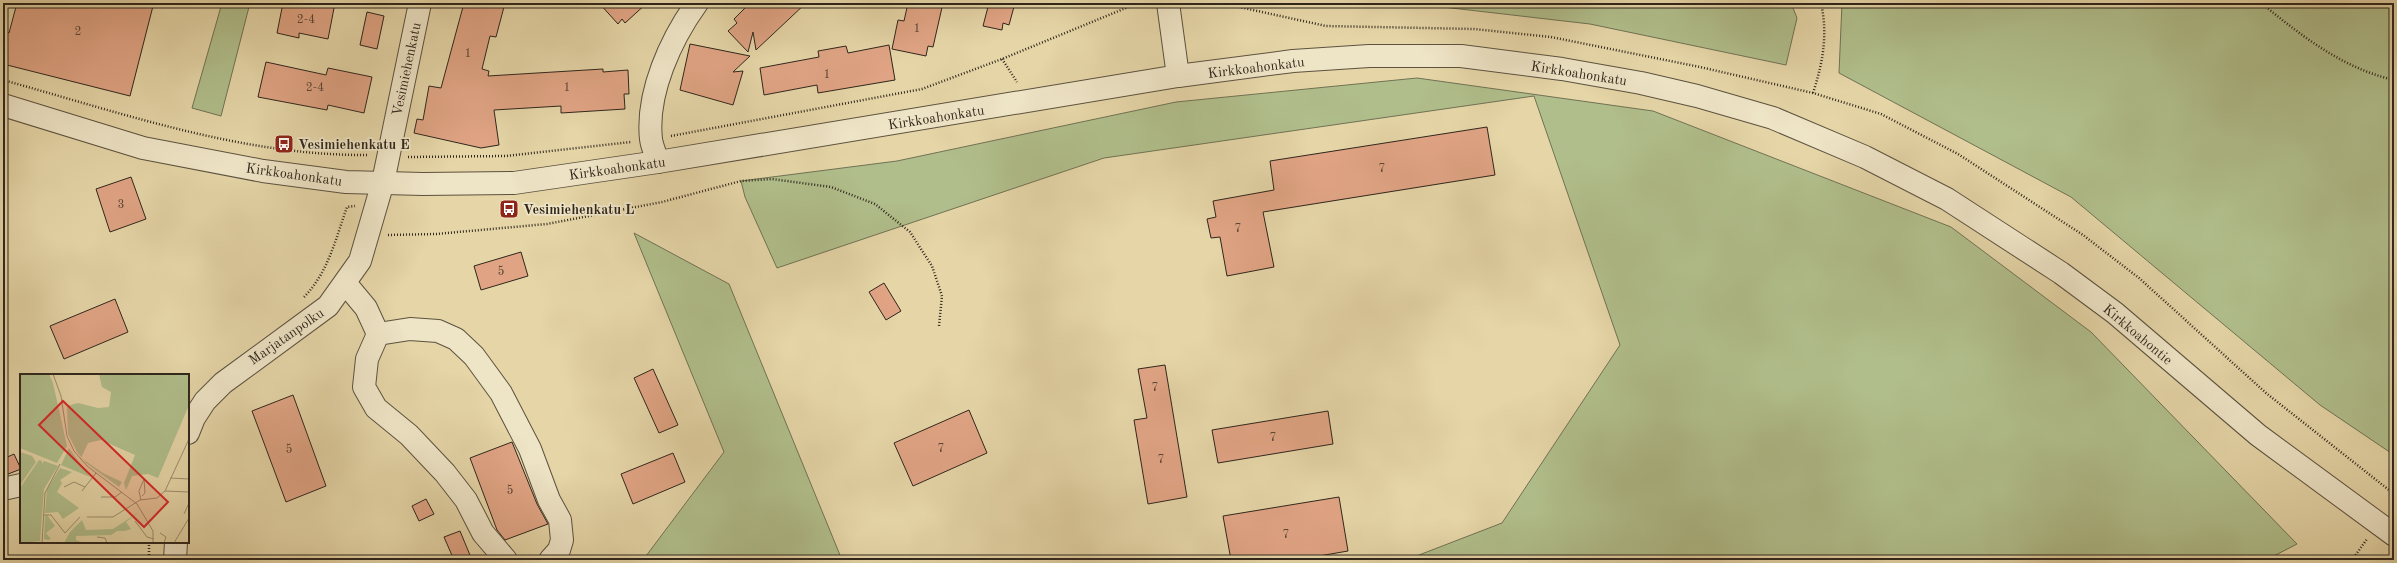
<svg xmlns="http://www.w3.org/2000/svg" width="2397" height="563" font-family="'Old Standard TT',serif">
<style>
.green{fill:#b0be8b;stroke:#707254}
.building{fill:#e0a484;stroke:#2f261c}
.lines{fill:none;stroke-linecap:round;stroke-linejoin:round}
.minor-casing{stroke:#5c523f;stroke-width:24}
.path{stroke:#2f261c;stroke-width:2.5;stroke-dasharray:1 2;stroke-linecap:butt}
.minor{stroke:#eee4c6;stroke-width:22}
.labels{text-anchor:middle;stroke-width:3.5;stroke-linejoin:round;paint-order:stroke}
.number-label{font-size:12px;fill:#5b4636}
.street-label{font-size:14px;fill:#2f261c;stroke:#eee4c6}
.poi-label{font-size:14px;font-weight:bold;fill:#2f261c;stroke:#eee4c6;text-anchor:start}
.inset-road{fill:none;stroke:#9c8f6f;stroke-width:1}
.view{fill:#d62828;fill-opacity:0.15;stroke:#d62828;stroke-width:2}
.inset-edge{fill:none;stroke:#2f261c;stroke-width:2}
</style>
<rect width="100%" height="100%" fill="#e5d5a7"/>
<filter id="stains"><feTurbulence type="fractalNoise" baseFrequency=".005" numOctaves="4"/><feColorMatrix values="0 0 0 0 .2 0 0 0 0 .09 0 0 0 0 .02 0 0 0 .5 -.17"/></filter>
<radialGradient id="worn" r=".72"><stop offset=".6" stop-color="#630" stop-opacity="0"/><stop offset="1" stop-color="#630" stop-opacity=".3"/></radialGradient>
<g class="green">
<polygon points="222,3 250,3 221,116 192,108"/>
<polygon points="1408,3 1791,3 1797,18 1786,65 1590,24"/>
<polygon points="1842,3 2394,3 2394,455 2320,405 2071,197 1839,73"/>
<polygon points="1417,78 1653,111 1951,227 2091,332 2297,544 2266,560 1406,560 1502,523 1620,345 1534,96 1104,158 777,268 745,197 741,181 897,161 1176,102"/>
<polygon points="634,233 729,284 842,560 643,560 724,452"/>
</g>
<g class="building">
<polygon points="17,3 141,3 153,6 130,96 3,64 3,31 9,33"/>
<polygon points="283,3 335,3 328,39 299,33 299,38 277,33"/>
<polygon points="464,3 505,3 496,37 490,36 482,69 489,71 488,76 603,69 603,72 628,70 629,94 624,94 625,109 561,113 561,106 494,110 499,145 481,148 414,133 417,119 423,120 429,86 441,88"/>
<polygon points="599,3 647,3 625,23 622,19 618,24"/>
<polygon points="748,3 806,3 756,50 753,32 748,52 728,31 737,23 734,19 748,5"/>
<polygon points="908,3 943,3 933,47 928,46 926,56 892,49 898,20 904,21"/>
<polygon points="989,3 1015,3 1009,25 1003,23 1002,30 983,26"/>
<polygon points="367,12 384,16 377,49 360,45"/>
<polygon points="690,44 750,56 733,72 743,71 733,105 680,90"/>
<polygon points="889,45 895,80 818,93 817,85 764,95 760,68 819,57 818,51 846,46 848,53"/>
<polygon points="266,62 326,75 328,68 372,77 364,113 328,105 327,110 258,97"/>
<polygon points="1487,127 1495,175 1263,212 1274,267 1227,276 1220,237 1211,238 1207,219 1216,217 1213,201 1274,190 1270,161"/>
<polygon points="131,177 146,219 110,232 96,189"/>
<polygon points="521,252 528,276 481,290 474,266"/>
<polygon points="884,283 901,311 886,320 869,292"/>
<polygon points="115,299 128,332 64,359 50,326"/>
<polygon points="1165,365 1187,497 1148,504 1134,420 1147,418 1138,369"/>
<polygon points="653,369 678,425 659,433 634,378"/>
<polygon points="293,395 326,486 286,502 252,411"/>
<polygon points="969,410 987,453 913,486 894,443"/>
<polygon points="1328,411 1333,444 1218,463 1212,430"/>
<polygon points="512,442 537,504 548,524 505,540 497,530 470,458"/>
<polygon points="673,453 685,482 633,504 621,474"/>
<polygon points="14,454 21,469 3,476 3,459"/>
<polygon points="1339,497 1348,551 1296,560 1231,560 1223,516"/>
<polygon points="426,499 434,514 419,521 412,506"/>
<polygon points="460,531 472,560 454,560 444,537"/>
</g>
<g class="lines">
<defs>
<g id="minor">
<polyline points="1168,3 1178,76"/>
<polyline points="3,105 143,148 263,171 346,182 423,184 514,183 658,162 1178,76 1293,61 1369,56 1461,56 1562,69 1641,83 1697,96 1773,118 1865,157 1947,199 2061,273 2115,313 2258,435 2394,535"/>
<path d="M658,162C656,155 652,147 651,139C646,93 671,39 697,3"/>
<polyline points="346,284 366,308 378,334 367,359 364,387 376,408 409,435 445,473 466,500 483,533 506,560"/>
<polyline points="378,334 410,329 438,331 456,339 474,356 501,393 530,449 549,500 560,520 562,540 559,550 550,560"/>
<polyline points="188,433 194,418 205,401 223,383 328,306 360,261 383,182 420,3"/>
<polyline points="3,489 21,485"/>
<polyline points="175,560 176,542"/>
</g>
</defs>
<use href="#minor" class="minor-casing"/>
<g class="path">
<polyline points="1221,3 1326,26 1474,29 1551,37 1700,67 1813,93 1881,114 1958,154 2083,235 2139,278 2266,393 2394,494"/>
<path d="M2261,3C2302,36 2342,68 2394,80"/>
<polyline points="1002,59 1017,82"/>
<path d="M3,80C122,113 243,156 368,155"/>
<path d="M1813,93C1823,62 1828,35 1821,3"/>
<polyline points="671,136 922,89 1002,59 1138,3"/>
<polyline points="408,157 506,156 631,142"/>
<polyline points="388,235 436,234 547,224 662,202 741,181 772,179 831,187 875,204 910,232 932,266 942,296 939,326"/>
<path d="M304,297C328,273 336,238 347,207L355,206"/>
<polyline points="149,542 149,560"/>
<polyline points="2352,560 2367,539"/>
</g>
<use href="#minor" class="minor"/>
</g>
<defs>
<symbol id="bus-square" viewBox="-11 -11 22 22"><rect x="-9" y="-9" width="18" height="18" rx="4" fill="#8f2418" stroke="#eee4c6"/><path d="M-5-6H5V4H4V6H2V4H-2V6H-4V4H-5ZM-3.5-4V0h7V-4ZM-3.5 1.2v1.5H-2V1.2ZM2 1.2v1.5H3.5V1.2Z" fill="#fff"/></symbol>
</defs>
<g fill-rule="evenodd">
<use href="#bus-square" x="273" y="133" width="22" height="22"/>
<use href="#bus-square" x="498" y="198" width="22" height="22"/>
</g>
<g class="labels">
<g class="number-label">
<text x="306" y="23">2-4</text>
<text x="917" y="32">1</text>
<text x="78" y="35">2</text>
<text x="468" y="57">1</text>
<text x="827" y="78">1</text>
<text x="315" y="91">2-4</text>
<text x="567" y="91">1</text>
<text x="1382" y="172">7</text>
<text x="121" y="208">3</text>
<text x="1238" y="232">7</text>
<text x="501" y="275">5</text>
<text x="1155" y="391">7</text>
<text x="1273" y="441">7</text>
<text x="941" y="452">7</text>
<text x="289" y="453">5</text>
<text x="1161" y="463">7</text>
<text x="510" y="494">5</text>
<text x="1286" y="538">7</text>
</g>
<g class="street-label">
<text transform="translate(1256 67) rotate(-7)" y="5">Kirkkoahonkatu</text>
<text transform="translate(406 69) rotate(-78)" y="5">Vesimiehenkatu</text>
<text transform="translate(1579 73) rotate(9)" y="5">Kirkkoahonkatu</text>
<text transform="translate(936 117) rotate(-9)" y="5">Kirkkoahonkatu</text>
<text transform="translate(617 168) rotate(-8)" y="5">Kirkkoahonkatu</text>
<text transform="translate(294 174) rotate(8)" y="5">Kirkkoahonkatu</text>
<text transform="translate(2138 334) rotate(40)" y="5">Kirkkoahontie</text>
<text transform="translate(286 336) rotate(-35)" y="5">Marjatanpolku</text>
</g>
<g class="poi-label">
<text x="298" y="149">Vesimiehenkatu E</text>
<text x="523" y="214">Vesimiehenkatu L</text>
</g>
</g>
<g transform="translate(20 374)">
<rect width="169" height="169" fill="#e5d5a7"/>
<path d="M0,0H29L33,9L47,72L37,89L0,74ZM79,0H169V31L138,104L128,100L112,102L106,116L104,109L115,81L81,66L68,69L61,84L83,99L102,108L99,113L66,89L57,78L48,60L47,32L58,29L78,34L89,33L91,18L82,13ZM49,74L56,84L70,103L41,91ZM0,78L12,82L16,88L0,111ZM19,86L22,87V90L24,87L38,92L24,115L20,167L0,169V114ZM40,94L52,98L40,106L42,109L37,118L59,134L43,145L38,138L25,139L27,115ZM119,138L106,148L111,155L105,157H97L91,161L56,162V166L64,169H44L50,158L62,146L66,156L93,155ZM27,141L35,152L26,159L31,165L28,166L24,165L25,142Z" fill="#b0be8b"/>
<path class="inset-road" d="M33,0L41,22L47,62L54,77L67,92L117,130L133,157V169M150,104L169,105M44,113L54,108L65,113M62,117L76,99M145,117L169,118M81,123H95L102,118M121,126L119,117L124,105L125,119L122,122M164,140L169,129M23,141H31L45,159L60,143M67,143H93L120,126L137,124L145,117L169,65M115,147L127,163L134,165M140,159L146,163L144,169M77,163L85,164L87,169M22,169L25,119L40,90M154,169L169,144"/>
<path class="view" d="M43,27L148,128L124,153L19,51Z"/>
<rect width="169" height="169" class="inset-edge"/>
</g>
<rect width="2397" height="563" fill="none" stroke="#e5d5a7" stroke-width="16"/>
<rect x="4" y="4" width="2389" height="555" fill="none" stroke="#2f261c" stroke-width="2"/>
<rect x="8" y="8" width="2381" height="547" fill="none" stroke="#2f261c"/>
<rect width="100%" height="100%" filter="url(#stains)"/>
<rect width="100%" height="100%" fill="url(#worn)"/>
</svg>
